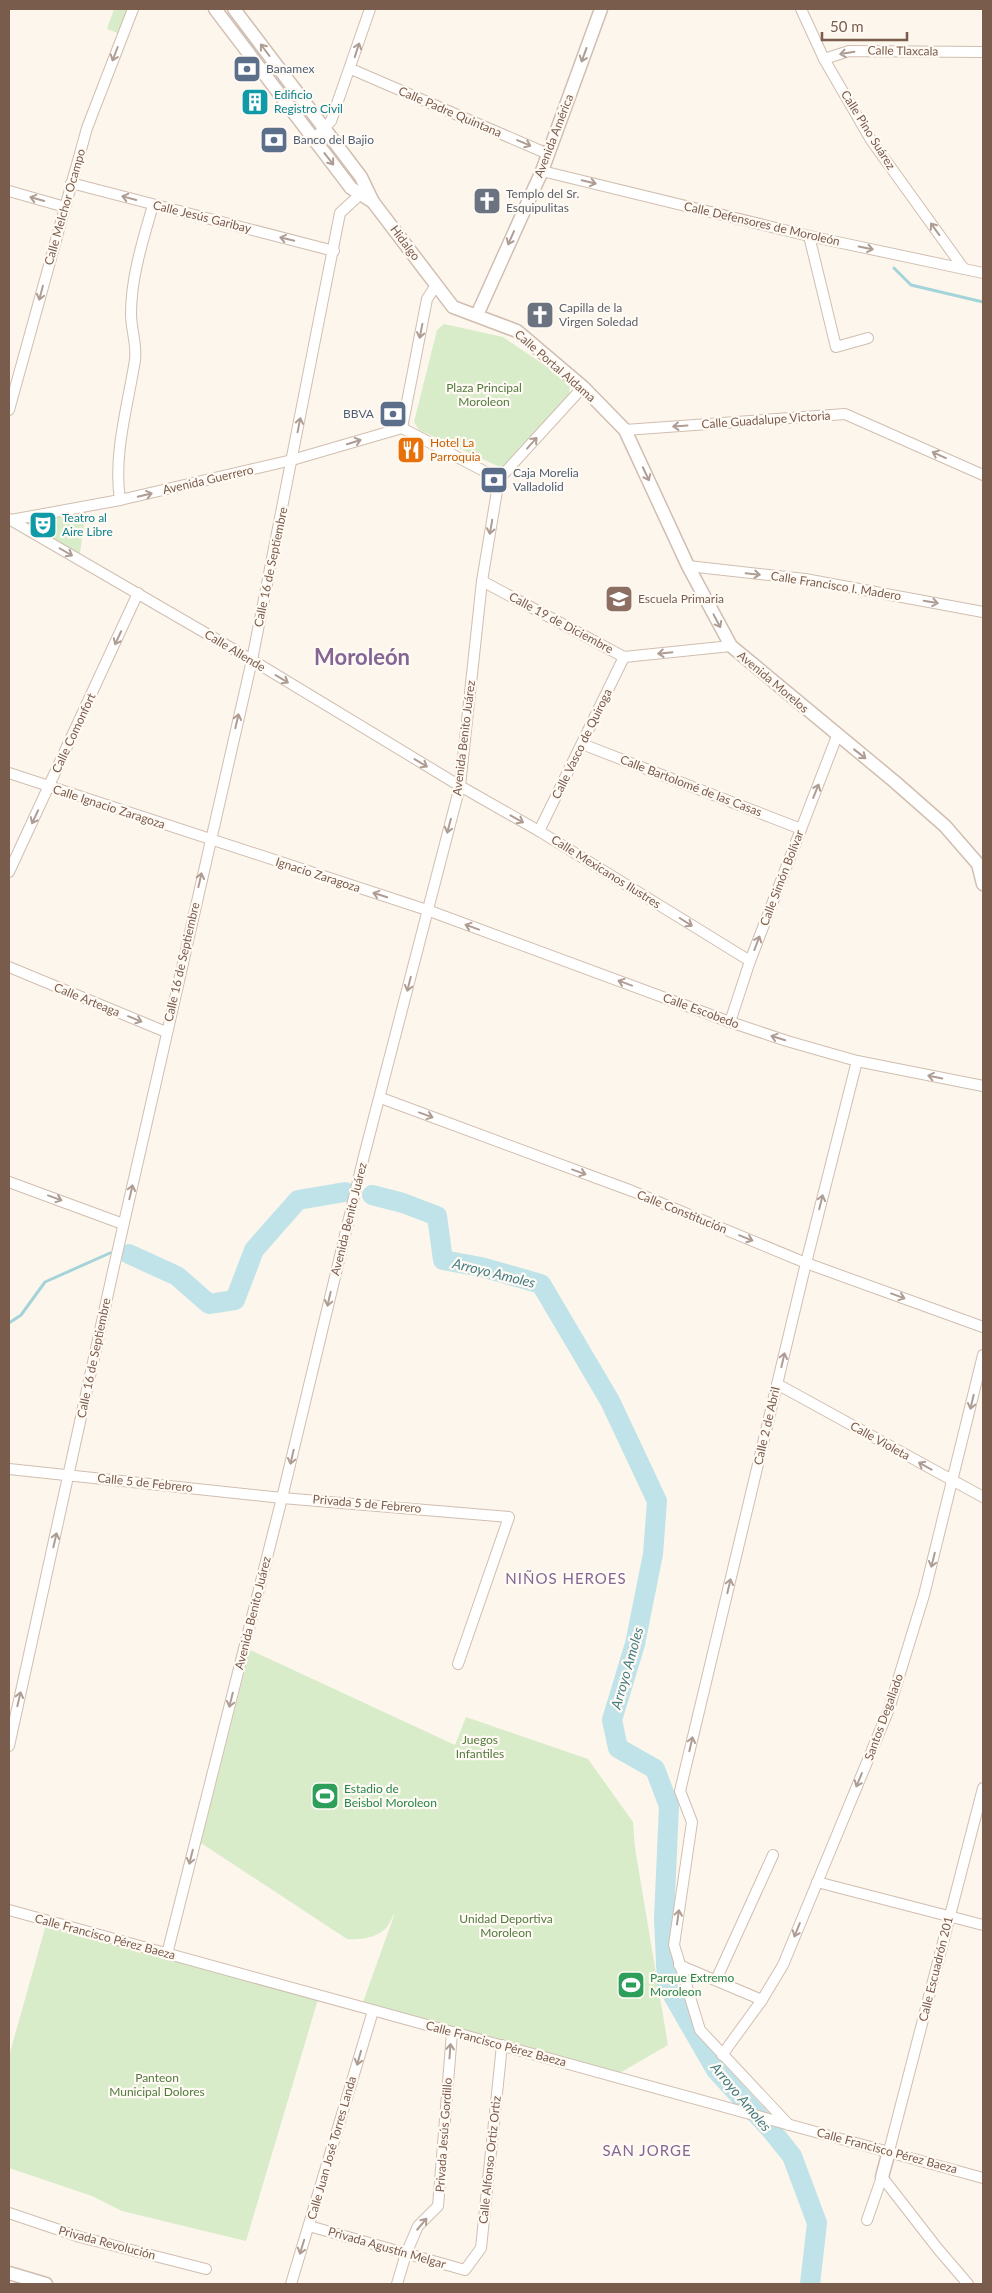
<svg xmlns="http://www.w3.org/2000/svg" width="992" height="2293" font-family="Lato,sans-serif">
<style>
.green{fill:#d8ecc9}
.water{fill:#bfe3e8;stroke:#a5d3da}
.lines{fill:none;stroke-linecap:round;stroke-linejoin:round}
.stream{stroke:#a5d3da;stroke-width:3}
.river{stroke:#bfe3e8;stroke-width:20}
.minor-casing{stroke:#d1beb0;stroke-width:12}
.tertiary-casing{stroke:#d1beb0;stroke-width:15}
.minor{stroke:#fff;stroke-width:10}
.tertiary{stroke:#fff;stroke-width:12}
.oneway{stroke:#af9d94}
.labels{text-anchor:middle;stroke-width:4.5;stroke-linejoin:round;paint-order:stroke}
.street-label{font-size:12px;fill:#7a5c4d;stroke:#fffaf3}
.service-label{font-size:12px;fill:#4e5e75;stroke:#fffaf3;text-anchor:start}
.culture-label{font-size:12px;fill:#0d838f;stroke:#fffaf3;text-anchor:start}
.worship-label{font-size:12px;fill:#5b616d;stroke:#fffaf3;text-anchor:start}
.park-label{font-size:12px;fill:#537a41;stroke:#fffaf3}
.food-label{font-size:12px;fill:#c56008;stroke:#fffaf3;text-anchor:start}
.education-label{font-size:12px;fill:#785e54;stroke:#fffaf3;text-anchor:start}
.leisure-label{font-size:12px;fill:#27864d;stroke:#fffaf3;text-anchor:start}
.water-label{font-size:14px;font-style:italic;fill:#437c86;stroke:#fffaf3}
.quarter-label{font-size:15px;letter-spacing:1px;fill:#846695;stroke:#fffaf3}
.town-label{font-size:22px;font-weight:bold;fill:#846695;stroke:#fffaf3}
</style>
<rect width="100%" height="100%" fill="#fdf6ec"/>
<g class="green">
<polygon points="114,9 133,9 123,35 107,29"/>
<polygon points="444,324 503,337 568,381 570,386 569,397 502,468 419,430 414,422 437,330"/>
<polygon points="87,506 79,559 11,520"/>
<path d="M250,1650L455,1745L466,1717L588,1759L633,1822L635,1848L668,2045L618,2074L363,2002L395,1913C392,1917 390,1923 387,1927C377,1938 360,1940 347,1939L201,1843Z"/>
<polygon points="47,1921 319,1996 246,2241 122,2211 92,2196 9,2168 9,2056"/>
</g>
<polygon class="water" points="244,22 268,53 255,62 232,31"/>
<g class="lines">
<g class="stream">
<polyline points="894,268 911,285 983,302"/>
<polyline points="9,1323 21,1315 45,1282 110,1253"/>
</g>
<g class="river">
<polyline points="372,1195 403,1203 437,1216 443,1260 481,1267 541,1284 610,1401 657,1501 653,1554 635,1644 612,1720 618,1748 655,1769 669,1806 664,1919 667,1985 716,2070 772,2131 792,2156 817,2223 810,2284"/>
<polyline points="129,1254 177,1276 209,1304 235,1300 254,1250 298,1200 345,1192"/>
</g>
<defs>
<g id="minor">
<polyline points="801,9 824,59 871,140 964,269"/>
<polyline points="824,59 849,51 983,52"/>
<polyline points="351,69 548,154"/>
<polyline points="314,139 331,121 370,9"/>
<polyline points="542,171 809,236 983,273"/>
<polyline points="71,183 334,251"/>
<polyline points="9,191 65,207"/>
<polyline points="809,236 836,347 868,338"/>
<polyline points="9,410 87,128 133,9"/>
<polyline points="402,428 427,299 436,285"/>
<polyline points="402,428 499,479"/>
<polyline points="625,430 845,414 983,475"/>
<polyline points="499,479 583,387"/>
<path d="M120,500C113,454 128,405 135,360C137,345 131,329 131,314C131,277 143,240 153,205"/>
<polyline points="9,519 252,660 460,786 539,831 750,961"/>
<polyline points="11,520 120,500 292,460 402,428"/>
<polyline points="688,566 805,579 983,612"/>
<polyline points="482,581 624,657 731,646"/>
<polyline points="582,744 801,829"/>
<polyline points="9,773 427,910 730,1022 787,1041 857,1061 983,1086"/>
<polyline points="539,831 624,657"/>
<polyline points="9,872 138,593"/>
<polyline points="9,967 166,1032"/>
<polyline points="730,1022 750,961 837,736"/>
<polyline points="381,1098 632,1191 806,1263 983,1327"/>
<polyline points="9,1182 123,1224"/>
<polyline points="777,1384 983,1497"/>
<polyline points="9,1469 282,1498 509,1517 458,1664"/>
<polyline points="9,1746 113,1271 252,660 340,213 366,189"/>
<polyline points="817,1882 983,1925"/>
<polyline points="9,1910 983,2178"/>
<polyline points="167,1954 282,1498 364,1156 460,786 482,581 499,479"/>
<polyline points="679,1965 762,2000"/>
<polyline points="716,1980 773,1855"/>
<polyline points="722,2055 762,2000 783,1965 889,1709 924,1595 983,1355"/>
<polyline points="789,2125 700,2030 674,1945 692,1822 680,1791 806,1263 857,1061"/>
<polyline points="889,2151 983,1788"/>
<polyline points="882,2177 938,2249 968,2284"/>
<polyline points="9,2213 80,2237 206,2269"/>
<polyline points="867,2220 882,2177"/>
<polyline points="309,2226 465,2270 481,2248 502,2045"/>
<polyline points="291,2284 373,2011"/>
<polyline points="397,2284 406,2254 418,2226 438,2206 452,2033"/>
</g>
<g id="tertiary">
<polyline points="215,9 351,188 373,202"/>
<polyline points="234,9 361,177 373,202 453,307 517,331 583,387 625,430 688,566 731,646 895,782 945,826 978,864 983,884"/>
<polyline points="477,315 542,171 601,9"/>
<polyline points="882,2177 889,2151"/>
<polyline points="9,2273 46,2284"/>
</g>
</defs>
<use href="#minor" class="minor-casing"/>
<use href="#tertiary" class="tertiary-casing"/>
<use href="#minor" class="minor"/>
<use href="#tertiary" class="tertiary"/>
</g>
<defs><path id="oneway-shaft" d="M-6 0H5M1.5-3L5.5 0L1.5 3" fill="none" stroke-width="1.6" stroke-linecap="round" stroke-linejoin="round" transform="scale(1.25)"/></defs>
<g class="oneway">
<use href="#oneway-shaft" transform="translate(265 50) rotate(-127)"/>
<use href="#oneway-shaft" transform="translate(357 50) rotate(-72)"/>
<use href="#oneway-shaft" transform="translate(847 53) rotate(170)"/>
<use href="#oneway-shaft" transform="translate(115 54) rotate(111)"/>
<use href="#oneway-shaft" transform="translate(584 55) rotate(110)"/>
<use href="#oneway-shaft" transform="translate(524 143) rotate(23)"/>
<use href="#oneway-shaft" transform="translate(329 159) rotate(52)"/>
<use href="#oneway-shaft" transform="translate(589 182) rotate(14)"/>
<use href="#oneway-shaft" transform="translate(129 198) rotate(-165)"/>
<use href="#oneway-shaft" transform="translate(37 199) rotate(-164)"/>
<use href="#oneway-shaft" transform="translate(935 229) rotate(-126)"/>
<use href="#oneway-shaft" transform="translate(511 238) rotate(114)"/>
<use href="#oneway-shaft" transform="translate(287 239) rotate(-166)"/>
<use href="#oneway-shaft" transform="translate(866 248) rotate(12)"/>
<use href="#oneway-shaft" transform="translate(41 293) rotate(105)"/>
<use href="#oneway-shaft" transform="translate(421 331) rotate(101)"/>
<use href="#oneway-shaft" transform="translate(299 425) rotate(-79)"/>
<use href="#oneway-shaft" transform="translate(680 426) rotate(176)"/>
<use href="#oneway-shaft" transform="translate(354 442) rotate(-17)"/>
<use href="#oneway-shaft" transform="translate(532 443) rotate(-48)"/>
<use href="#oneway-shaft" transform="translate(939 455) rotate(-156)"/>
<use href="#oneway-shaft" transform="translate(646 474) rotate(65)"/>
<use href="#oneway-shaft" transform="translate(145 495) rotate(-13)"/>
<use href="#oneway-shaft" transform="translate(491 527) rotate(100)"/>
<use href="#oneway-shaft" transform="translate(66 552) rotate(30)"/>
<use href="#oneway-shaft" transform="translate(753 574) rotate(6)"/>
<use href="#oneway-shaft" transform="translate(931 602) rotate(10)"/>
<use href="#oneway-shaft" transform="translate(717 621) rotate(62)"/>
<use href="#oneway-shaft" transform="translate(118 638) rotate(115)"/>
<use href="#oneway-shaft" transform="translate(665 653) rotate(174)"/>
<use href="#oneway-shaft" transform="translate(282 679) rotate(31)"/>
<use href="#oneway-shaft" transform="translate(237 721) rotate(-77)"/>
<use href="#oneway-shaft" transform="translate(860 754) rotate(38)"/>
<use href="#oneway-shaft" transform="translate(421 763) rotate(31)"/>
<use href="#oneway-shaft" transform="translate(816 791) rotate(-68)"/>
<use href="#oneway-shaft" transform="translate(35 817) rotate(115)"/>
<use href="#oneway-shaft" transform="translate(517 819) rotate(29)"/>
<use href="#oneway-shaft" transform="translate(449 826) rotate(105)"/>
<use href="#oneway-shaft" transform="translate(200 880) rotate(-77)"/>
<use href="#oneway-shaft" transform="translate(380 895) rotate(-162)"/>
<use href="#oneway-shaft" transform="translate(686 922) rotate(32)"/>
<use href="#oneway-shaft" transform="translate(472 927) rotate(-160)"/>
<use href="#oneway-shaft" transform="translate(757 943) rotate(-69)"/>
<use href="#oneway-shaft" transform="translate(625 983) rotate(-160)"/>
<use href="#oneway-shaft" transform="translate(409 984) rotate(104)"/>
<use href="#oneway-shaft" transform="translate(135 1019) rotate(22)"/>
<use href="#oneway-shaft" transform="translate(778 1038) rotate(-162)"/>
<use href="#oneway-shaft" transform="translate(935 1077) rotate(-169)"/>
<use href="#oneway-shaft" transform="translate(426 1115) rotate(20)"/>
<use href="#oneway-shaft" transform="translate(579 1172) rotate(20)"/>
<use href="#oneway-shaft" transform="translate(131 1192) rotate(-77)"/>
<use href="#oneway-shaft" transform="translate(55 1198) rotate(20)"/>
<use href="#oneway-shaft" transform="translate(821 1202) rotate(-76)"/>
<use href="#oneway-shaft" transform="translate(746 1238) rotate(22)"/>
<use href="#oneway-shaft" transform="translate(898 1296) rotate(20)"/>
<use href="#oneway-shaft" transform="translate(329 1299) rotate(103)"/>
<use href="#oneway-shaft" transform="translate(783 1360) rotate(-77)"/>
<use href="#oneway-shaft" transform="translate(972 1402) rotate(103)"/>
<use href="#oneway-shaft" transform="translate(292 1457) rotate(103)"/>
<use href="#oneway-shaft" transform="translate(925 1466) rotate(-151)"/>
<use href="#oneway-shaft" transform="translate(55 1540) rotate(-77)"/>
<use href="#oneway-shaft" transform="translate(933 1560) rotate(104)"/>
<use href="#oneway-shaft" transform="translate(729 1586) rotate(-77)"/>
<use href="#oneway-shaft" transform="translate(19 1699) rotate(-77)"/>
<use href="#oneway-shaft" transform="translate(231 1700) rotate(104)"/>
<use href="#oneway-shaft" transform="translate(691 1744) rotate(-77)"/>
<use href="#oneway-shaft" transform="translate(859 1780) rotate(113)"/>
<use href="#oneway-shaft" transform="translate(191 1857) rotate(104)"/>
<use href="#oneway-shaft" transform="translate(678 1917) rotate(-82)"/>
<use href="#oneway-shaft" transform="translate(797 1930) rotate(112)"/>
<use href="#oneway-shaft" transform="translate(450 2051) rotate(-86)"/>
<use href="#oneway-shaft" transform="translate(359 2058) rotate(106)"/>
<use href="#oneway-shaft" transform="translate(422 2224) rotate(-50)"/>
<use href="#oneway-shaft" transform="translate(302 2247) rotate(107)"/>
</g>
<defs>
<symbol id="bank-square" viewBox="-11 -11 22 22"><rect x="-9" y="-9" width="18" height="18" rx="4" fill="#5c6f8a" stroke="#fffaf3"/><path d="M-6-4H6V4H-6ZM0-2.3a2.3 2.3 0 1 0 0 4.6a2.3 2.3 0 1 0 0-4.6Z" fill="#fff"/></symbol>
<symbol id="building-square" viewBox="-11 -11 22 22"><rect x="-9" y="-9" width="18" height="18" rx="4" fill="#0f9aa8" stroke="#fffaf3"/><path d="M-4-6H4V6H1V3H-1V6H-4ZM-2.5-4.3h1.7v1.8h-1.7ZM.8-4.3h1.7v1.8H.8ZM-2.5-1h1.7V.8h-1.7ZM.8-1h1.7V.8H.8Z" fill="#fff"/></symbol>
<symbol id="church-square" viewBox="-11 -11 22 22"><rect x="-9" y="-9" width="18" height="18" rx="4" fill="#6b7280" stroke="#fffaf3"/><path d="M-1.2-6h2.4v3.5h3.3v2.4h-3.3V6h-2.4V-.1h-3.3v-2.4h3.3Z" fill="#fff"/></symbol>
<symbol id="restaurant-square" viewBox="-11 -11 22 22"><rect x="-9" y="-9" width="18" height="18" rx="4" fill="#e8710a" stroke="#fffaf3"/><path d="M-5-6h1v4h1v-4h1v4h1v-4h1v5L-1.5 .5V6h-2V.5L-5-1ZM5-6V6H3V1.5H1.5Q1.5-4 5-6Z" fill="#fff"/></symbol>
<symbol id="theatre-square" viewBox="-11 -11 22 22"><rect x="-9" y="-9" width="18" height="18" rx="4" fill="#0f9aa8" stroke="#fffaf3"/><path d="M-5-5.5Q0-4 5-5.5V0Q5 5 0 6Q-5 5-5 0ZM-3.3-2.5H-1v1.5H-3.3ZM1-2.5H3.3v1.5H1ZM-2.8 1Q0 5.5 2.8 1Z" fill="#fff"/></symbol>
<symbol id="school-square" viewBox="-11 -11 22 22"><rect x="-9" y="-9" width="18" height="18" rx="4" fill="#8d6e63" stroke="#fffaf3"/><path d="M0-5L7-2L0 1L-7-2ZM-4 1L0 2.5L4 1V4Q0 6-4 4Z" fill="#fff"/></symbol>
<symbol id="stadium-square" viewBox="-11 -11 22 22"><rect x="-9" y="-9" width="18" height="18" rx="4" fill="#2e9e5b" stroke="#fffaf3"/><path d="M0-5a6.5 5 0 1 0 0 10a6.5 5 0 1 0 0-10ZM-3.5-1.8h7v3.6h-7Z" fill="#fff"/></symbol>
</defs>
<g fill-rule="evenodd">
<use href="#bank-square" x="231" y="53" width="32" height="32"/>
<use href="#building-square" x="239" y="86" width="32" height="32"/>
<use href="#bank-square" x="258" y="124" width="32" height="32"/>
<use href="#church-square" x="471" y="185" width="32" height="32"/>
<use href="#church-square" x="524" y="299" width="32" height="32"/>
<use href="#bank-square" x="377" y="398" width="32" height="32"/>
<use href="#restaurant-square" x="395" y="434" width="32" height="32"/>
<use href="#bank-square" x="478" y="464" width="32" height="32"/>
<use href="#theatre-square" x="27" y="509" width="32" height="32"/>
<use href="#school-square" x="603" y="583" width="32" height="32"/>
<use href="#stadium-square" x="309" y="1780" width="32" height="32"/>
<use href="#stadium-square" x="615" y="1969" width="32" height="32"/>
</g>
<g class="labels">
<g class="street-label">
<text transform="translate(903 51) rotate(1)" y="4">Calle Tlaxcala</text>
<text transform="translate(450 112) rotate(23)" y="4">Calle Padre Quintana</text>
<text transform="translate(868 130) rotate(58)" y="4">Calle Pino Suárez</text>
<text transform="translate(554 136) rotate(-69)" y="4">Avenida América</text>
<text transform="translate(65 207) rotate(-74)" y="4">Calle Melchor Ocampo</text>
<text transform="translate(202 217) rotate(14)" y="4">Calle Jesús Garibay</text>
<text transform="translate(762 224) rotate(13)" y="4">Calle Defensores de Moroleón</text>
<text transform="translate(405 243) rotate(53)" y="4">Hidalgo</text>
<text transform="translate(555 366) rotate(41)" y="4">Calle Portal Aldama</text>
<text transform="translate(766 420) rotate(-4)" y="4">Calle Guadalupe Victoria</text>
<text transform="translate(208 480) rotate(-13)" y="4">Avenida Guerrero</text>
<text transform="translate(271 567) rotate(-78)" y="4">Calle 16 de Septiembre</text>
<text transform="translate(836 586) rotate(9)" y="4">Calle Francisco I. Madero</text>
<text transform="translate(561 623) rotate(28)" y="4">Calle 19 de Diciembre</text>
<text transform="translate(235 651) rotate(31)" y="4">Calle Allende</text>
<text transform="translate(773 682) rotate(40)" y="4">Avenida Morelos</text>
<text transform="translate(74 733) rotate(-65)" y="4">Calle Comonfort</text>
<text transform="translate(464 738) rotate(-83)" y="4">Avenida Benito Juárez</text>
<text transform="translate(582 744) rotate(-64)" y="4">Calle Vasco de Quiroga</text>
<text transform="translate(691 786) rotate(21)" y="4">Calle Bartolomé de las Casas</text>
<text transform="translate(109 807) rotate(18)" y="4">Calle Ignacio Zaragoza</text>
<text transform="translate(606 872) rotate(32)" y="4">Calle Mexicanos Ilustres</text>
<text transform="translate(318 875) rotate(18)" y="4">Ignacio Zaragoza</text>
<text transform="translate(782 878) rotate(-69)" y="4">Calle Simón Bolívar</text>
<text transform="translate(182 962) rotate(-77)" y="4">Calle 16 de Septiembre</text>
<text transform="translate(87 1000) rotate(22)" y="4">Calle Arteaga</text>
<text transform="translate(701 1011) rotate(20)" y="4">Calle Escobedo</text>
<text transform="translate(682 1212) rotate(22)" y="4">Calle Constitución</text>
<text transform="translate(349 1219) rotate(-76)" y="4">Avenida Benito Juárez</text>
<text transform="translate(94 1358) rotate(-78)" y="4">Calle 16 de Septiembre</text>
<text transform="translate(767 1426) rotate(-77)" y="4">Calle 2 de Abril</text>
<text transform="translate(880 1441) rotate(29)" y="4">Calle Violeta</text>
<text transform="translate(145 1483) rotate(6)" y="4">Calle 5 de Febrero</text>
<text transform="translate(367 1504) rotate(5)" y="4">Privada 5 de Febrero</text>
<text transform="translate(253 1613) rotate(-76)" y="4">Avenida Benito Juárez</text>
<text transform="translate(884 1717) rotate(-70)" y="4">Santos Degallado</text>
<text transform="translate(105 1937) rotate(15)" y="4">Calle Francisco Pérez Baeza</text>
<text transform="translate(936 1969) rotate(-76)" y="4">Calle Escuadrón 201</text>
<text transform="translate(496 2044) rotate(15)" y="4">Calle Francisco Pérez Baeza</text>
<text transform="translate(444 2135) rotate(-86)" y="4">Privada Jesús Gordillo</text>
<text transform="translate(332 2148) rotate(-74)" y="4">Calle Juan José Torres Landa</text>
<text transform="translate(887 2151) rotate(15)" y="4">Calle Francisco Pérez Baeza</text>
<text transform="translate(490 2160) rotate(-84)" y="4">Calle Alfonso Ortiz Ortiz</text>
<text transform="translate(107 2243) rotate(15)" y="4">Privada Revolución</text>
<text transform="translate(387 2248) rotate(16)" y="4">Privada Agustín Melgar</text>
</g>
<g class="service-label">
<text x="266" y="73">Banamex</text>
<text x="293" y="144">Banco del Bajio</text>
<text x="374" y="418" text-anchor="end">BBVA</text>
<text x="513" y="477">Caja Morelia<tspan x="513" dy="14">Valladolid</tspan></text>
</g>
<g class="culture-label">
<text x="274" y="99">Edificio<tspan x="274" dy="14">Registro Civil</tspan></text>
<text x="62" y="522">Teatro al<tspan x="62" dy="14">Aire Libre</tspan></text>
</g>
<g class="worship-label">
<text x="506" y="198">Templo del Sr.<tspan x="506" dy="14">Esquipulitas</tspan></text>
<text x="559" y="312">Capilla de la<tspan x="559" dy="14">Virgen Soledad</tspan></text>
</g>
<g class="park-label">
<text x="484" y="392">Plaza Principal<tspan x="484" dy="14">Moroleon</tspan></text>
<text x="480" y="1744">Juegos<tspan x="480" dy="14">Infantiles</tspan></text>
<text x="506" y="1923">Unidad Deportiva<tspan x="506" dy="14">Moroleon</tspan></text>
<text x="157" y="2082">Panteon<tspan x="157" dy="14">Municipal Dolores</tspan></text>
</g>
<g class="food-label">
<text x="430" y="447">Hotel La<tspan x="430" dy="14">Parroquia</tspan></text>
</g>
<g class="education-label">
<text x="638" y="603">Escuela Primaria</text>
</g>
<g class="leisure-label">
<text x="344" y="1793">Estadio de<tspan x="344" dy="14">Beisbol Moroleon</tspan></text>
<text x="650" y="1982">Parque Extremo<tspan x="650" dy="14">Moroleon</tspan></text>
</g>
<g class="water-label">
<text transform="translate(494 1273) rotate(14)" y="5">Arroyo Amoles</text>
<text transform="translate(627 1668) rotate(-74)" y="5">Arroyo Amoles</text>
<text transform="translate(741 2097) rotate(50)" y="5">Arroyo Amoles</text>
</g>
<g class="quarter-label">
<text x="566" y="1584">NIÑOS HEROES</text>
<text x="647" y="2156">SAN JORGE</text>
</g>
<g class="town-label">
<text x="362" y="665">Moroleón</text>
</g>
</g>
<rect width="992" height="2293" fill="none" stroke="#7a5c4d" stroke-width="20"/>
<path d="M822 32v8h85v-8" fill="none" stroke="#7a5c4d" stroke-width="2.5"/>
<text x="830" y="32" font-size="15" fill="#7a5c4d" stroke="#fffaf3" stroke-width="4" paint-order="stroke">50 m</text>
</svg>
